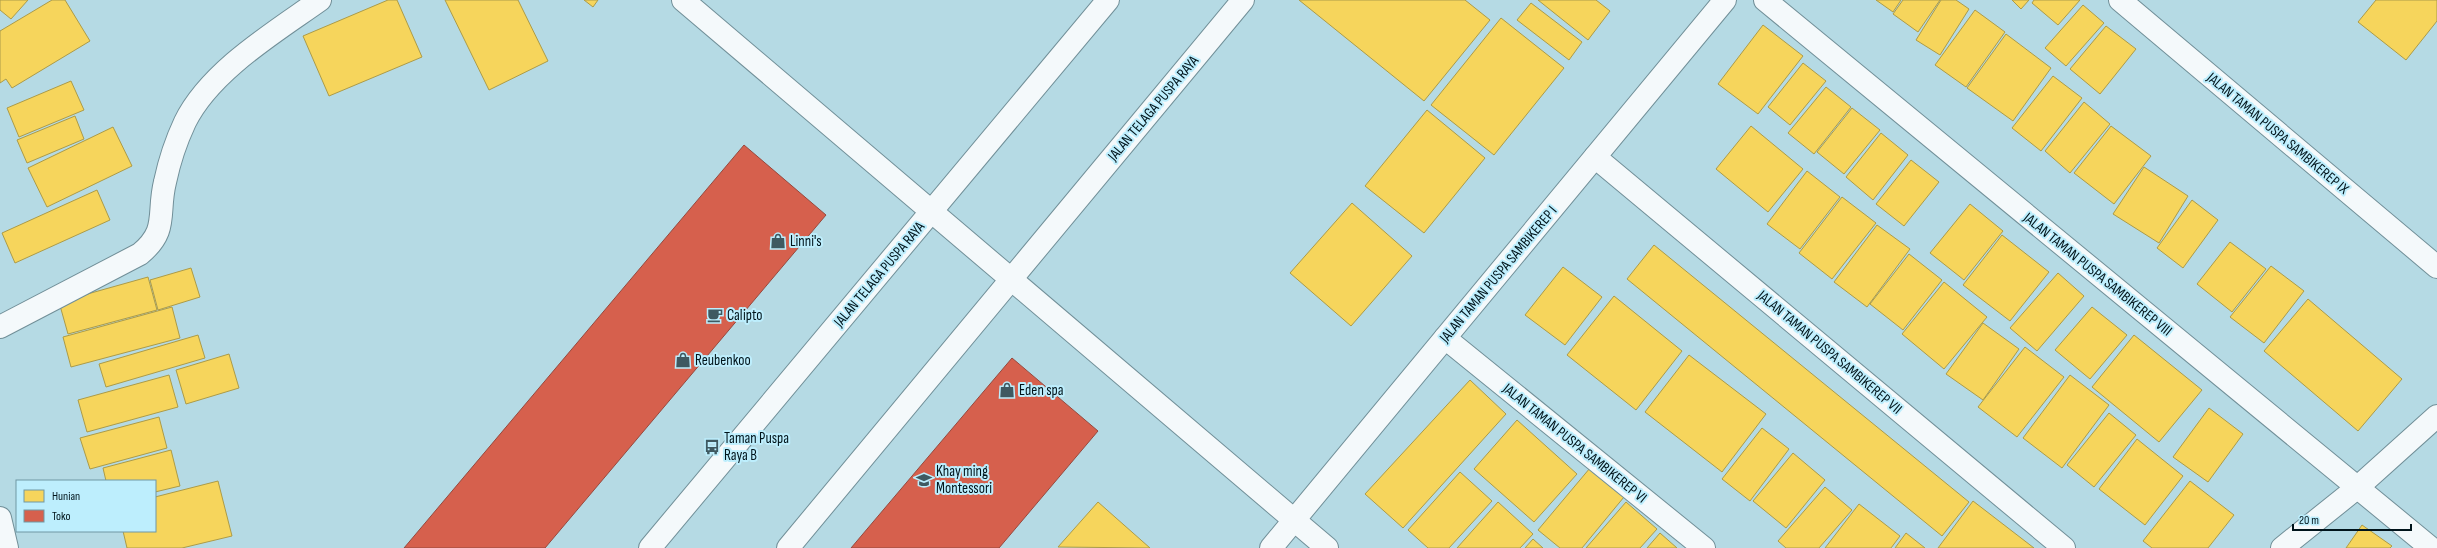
<svg xmlns="http://www.w3.org/2000/svg" width="2437" height="548" font-family="'Sofia Sans Condensed',sans-serif">
<style>
.homes{fill:#f6d55c;stroke:#ac9b48}
.shops{fill:#d6604d;stroke:#96493e}
.lines{fill:none;stroke-linecap:round;stroke-linejoin:round}
.minor-casing{stroke:#718f98;stroke-width:24}
.major-casing{stroke:#718f98;stroke-width:24}
.minor{stroke:#f4f9fb;stroke-width:22}
.major{stroke:#f4f9fb;stroke-width:22}
.labels{text-anchor:middle;stroke-width:4;stroke-linejoin:round;paint-order:stroke}
.street-label{font-size:15px;fill:#00141b;stroke:#bdeefd}
.poi-label{font-size:15px;fill:#00141b;stroke:#bdeefd;text-anchor:start}
</style>
<rect width="100%" height="100%" fill="#b5dae4"/>
<g class="homes">
<polygon points="0,0 28,0 11,19 0,10"/>
<polygon points="52,0 65,0 90,41 12,88 6,79 0,83 0,31"/>
<polygon points="388,0 397,0 422,57 329,96 303,36"/>
<polygon points="445,0 518,0 548,61 489,90"/>
<polygon points="584,0 598,0 593,7"/>
<polygon points="1299,0 1465,0 1490,20 1424,101"/>
<polygon points="1538,0 1596,0 1610,11 1588,40"/>
<polygon points="1876,0 1901,0 1893,12"/>
<polygon points="1903,0 1940,0 1918,32 1893,14"/>
<polygon points="1941,0 1956,0 1969,9 1940,55 1916,40"/>
<polygon points="2012,0 2029,0 2021,9"/>
<polygon points="2034,0 2080,0 2058,25 2032,3"/>
<polygon points="2376,0 2437,0 2437,21 2406,60 2358,22"/>
<polygon points="1531,3 1582,42 1569,60 1517,20"/>
<polygon points="2083,5 2104,23 2066,66 2045,48"/>
<polygon points="1975,10 2005,32 1966,87 1935,65"/>
<polygon points="1501,18 1564,68 1494,155 1431,105"/>
<polygon points="1763,25 1803,56 1758,114 1718,84"/>
<polygon points="2106,26 2136,49 2100,94 2070,69"/>
<polygon points="2006,34 2051,68 2013,121 1967,88"/>
<polygon points="1803,63 1826,81 1790,125 1768,107"/>
<polygon points="2053,76 2082,98 2041,151 2012,128"/>
<polygon points="71,81 84,110 19,137 7,108"/>
<polygon points="1826,87 1851,107 1814,154 1788,133"/>
<polygon points="2084,102 2110,124 2070,173 2045,151"/>
<polygon points="1852,108 1880,130 1844,174 1817,152"/>
<polygon points="1427,110 1485,158 1424,233 1365,186"/>
<polygon points="75,116 84,139 27,163 17,140"/>
<polygon points="1751,126 1803,169 1768,212 1716,169"/>
<polygon points="2111,126 2151,156 2114,204 2074,173"/>
<polygon points="113,127 132,166 47,207 28,168"/>
<polygon points="1881,133 1908,155 1873,200 1846,177"/>
<polygon points="1911,160 1939,182 1904,226 1876,204"/>
<polygon points="2144,167 2188,196 2159,243 2113,214"/>
<polygon points="1807,171 1840,197 1800,249 1767,224"/>
<polygon points="97,190 110,220 15,263 2,233"/>
<polygon points="1842,197 1876,223 1832,279 1799,253"/>
<polygon points="2192,200 2218,220 2183,268 2157,248"/>
<polygon points="1352,203 1412,256 1351,326 1290,273"/>
<polygon points="1970,204 2003,231 1964,280 1930,253"/>
<polygon points="1877,225 1910,249 1867,307 1834,282"/>
<polygon points="2002,235 2049,272 2010,321 1963,285"/>
<polygon points="2230,242 2266,269 2232,312 2197,284"/>
<polygon points="1654,245 1969,502 1942,536 1627,279"/>
<polygon points="1909,254 1942,280 1903,330 1870,304"/>
<polygon points="2271,266 2304,291 2264,343 2230,317"/>
<polygon points="1563,267 1602,297 1565,345 1525,315"/>
<polygon points="191,268 200,297 158,310 150,280"/>
<polygon points="2058,273 2084,296 2037,351 2010,328"/>
<polygon points="148,277 157,310 68,334 59,302"/>
<polygon points="1944,282 1987,317 1944,369 1902,334"/>
<polygon points="1614,296 1682,351 1636,410 1567,355"/>
<polygon points="2308,299 2402,379 2358,431 2264,351"/>
<polygon points="172,307 180,338 71,367 63,337"/>
<polygon points="2092,307 2127,335 2090,379 2055,350"/>
<polygon points="1983,323 2019,349 1983,400 1946,374"/>
<polygon points="198,335 205,358 106,387 99,364"/>
<polygon points="2134,335 2202,390 2159,442 2092,387"/>
<polygon points="2025,347 2064,377 2017,437 1978,407"/>
<polygon points="229,354 239,388 186,404 176,370"/>
<polygon points="1689,355 1766,414 1722,472 1645,412"/>
<polygon points="169,375 178,407 87,432 78,400"/>
<polygon points="2070,375 2109,405 2062,468 2023,438"/>
<polygon points="1470,380 1506,414 1403,528 1365,494"/>
<polygon points="2209,408 2243,434 2208,482 2173,457"/>
<polygon points="2109,413 2136,435 2094,487 2067,465"/>
<polygon points="159,417 167,448 90,469 80,438"/>
<polygon points="1517,420 1577,474 1534,522 1474,469"/>
<polygon points="1762,428 1789,449 1750,501 1722,479"/>
<polygon points="2137,439 2183,476 2145,525 2099,489"/>
<polygon points="171,450 180,486 155,492 155,481 106,481 103,468"/>
<polygon points="1793,453 1825,480 1786,528 1753,501"/>
<polygon points="1590,468 1624,497 1582,548 1560,548 1538,530"/>
<polygon points="1460,472 1492,501 1449,548 1428,548 1408,530"/>
<polygon points="218,481 232,536 182,548 127,548 123,531 155,531 155,497"/>
<polygon points="2190,481 2234,515 2208,548 2152,548 2143,541"/>
<polygon points="1825,487 1852,510 1819,548 1786,548 1778,541"/>
<polygon points="1973,501 2034,548 1938,548"/>
<polygon points="1098,502 1150,548 1058,547"/>
<polygon points="1498,502 1533,534 1520,548 1457,548"/>
<polygon points="1626,502 1657,529 1640,548 1586,548"/>
<polygon points="1859,504 1900,536 1891,548 1825,548"/>
<polygon points="2362,525 2392,546 2390,548 2346,548"/>
<polygon points="1660,533 1677,548 1647,548"/>
<polygon points="1906,533 1925,548 1895,548"/>
<polygon points="1533,539 1543,548 1525,548"/>
</g>
<g class="shops">
<polygon points="744,145 826,215 545,548 404,548"/>
<polygon points="1012,358 1098,431 999,548 851,548"/>
</g>
<g class="lines">
<defs>
<g id="minor">
<polyline points="683,0 1327,548"/>
<polyline points="1765,0 2431,548"/>
<polyline points="2120,0 2437,267"/>
<polyline points="1595,157 2064,548"/>
<path d="M0,327L140,254C169,230 157,214 165,182C169,163 177,139 185,122C210,71 275,32 320,0"/>
<polyline points="1445,338 1704,548"/>
<polyline points="0,518 7,548"/>
<polyline points="1271,548 1725,0"/>
<polyline points="2282,548 2358,487 2437,416"/>
</g>
<g id="major">
<polyline points="650,548 1108,0"/>
<polyline points="788,548 1243,0"/>
</g>
</defs>
<use href="#minor" class="minor-casing"/>
<use href="#major" class="major-casing"/>
<use href="#minor" class="minor"/>
<use href="#major" class="major"/>
</g>
<defs>
<symbol id="shop-bare" viewBox="-9 -9 18 18"><path d="M-5-2.5h2.3a2.7 3.5 0 0 1 5.4 0H5L5.5 6h-11ZM-1.5-2.5h3a1.5 2.3 0 0 0-3 0Z" fill="#3f5961" stroke="#bdeefd" stroke-width="2.5" paint-order="stroke"/></symbol>
<symbol id="cafe-bare" viewBox="-9 -9 18 18"><path d="M-5.5-4.5H6V0H3Q3 3.5 0 3.5H-2.5Q-5.5 3.5-5.5 0ZM3-3.2v2h1.7v-2ZM-6 4.5H4V6H-6Z" fill="#3f5961" stroke="#bdeefd" stroke-width="2.5" paint-order="stroke"/></symbol>
<symbol id="bus-bare" viewBox="-9 -9 18 18"><path d="M-5-6H5V4H4V6H2V4H-2V6H-4V4H-5ZM-3.5-4V0h7V-4ZM-3.5 1.2v1.5H-2V1.2ZM2 1.2v1.5H3.5V1.2Z" fill="#3f5961" stroke="#bdeefd" stroke-width="2.5" paint-order="stroke"/></symbol>
<symbol id="school-bare" viewBox="-9 -9 18 18"><path d="M0-5L7-2L0 1L-7-2ZM-4 1L0 2.5L4 1V4Q0 6-4 4Z" fill="#3f5961" stroke="#bdeefd" stroke-width="2.5" paint-order="stroke"/></symbol>
</defs>
<g fill-rule="evenodd">
<use href="#shop-bare" x="767" y="230" width="22" height="22"/>
<use href="#cafe-bare" x="704" y="304" width="22" height="22"/>
<use href="#shop-bare" x="672" y="349" width="22" height="22"/>
<use href="#shop-bare" x="996" y="379" width="22" height="22"/>
<use href="#bus-bare" x="701" y="436" width="22" height="22"/>
<use href="#school-bare" x="913" y="469" width="22" height="22"/>
</g>
<g class="labels">
<g class="street-label">
<text transform="translate(1153 108) rotate(-50)" y="5">JALAN TELAGA PUSPA RAYA</text>
<text transform="translate(2278 133) rotate(40)" y="5">JALAN TAMAN PUSPA SAMBIKEREP IX</text>
<text transform="translate(879 274) rotate(-50)" y="5">JALAN TELAGA PUSPA RAYA</text>
<text transform="translate(1498 274) rotate(-50)" y="5">JALAN TAMAN PUSPA SAMBIKEREP I</text>
<text transform="translate(2098 274) rotate(39)" y="5">JALAN TAMAN PUSPA SAMBIKEREP VIII</text>
<text transform="translate(1830 352) rotate(40)" y="5">JALAN TAMAN PUSPA SAMBIKEREP VII</text>
<text transform="translate(1575 443) rotate(39)" y="5">JALAN TAMAN PUSPA SAMBIKEREP VI</text>
</g>
<g class="poi-label">
<text x="790" y="246">Linni's</text>
<text x="727" y="320">Calipto</text>
<text x="695" y="365">Reubenkoo</text>
<text x="1019" y="395">Eden spa</text>
<text x="724" y="443">Taman Puspa<tspan x="724" dy="17">Raya B</tspan></text>
<text x="936" y="476">Khay ming<tspan x="936" dy="17">Montessori</tspan></text>
</g>
</g>
<rect x="16" y="480" width="140" height="52" fill="#bdeefd" stroke="#7197a3"/>
<rect x="24" y="490" width="20" height="12" fill="#f6d55c" stroke="#7197a3"/>
<text x="52" y="500" font-size="12" fill="#00141b">Hunian</text>
<rect x="24" y="510" width="20" height="12" fill="#d6604d" stroke="#7197a3"/>
<text x="52" y="520" font-size="12" fill="#00141b">Toko</text>
<path d="M2293 524v6h118v-6" fill="none" stroke="#00141b" stroke-width="2"/>
<text x="2299" y="524" font-size="12" fill="#00141b" stroke="#bdeefd" stroke-width="3" paint-order="stroke">20 m</text>
</svg>
